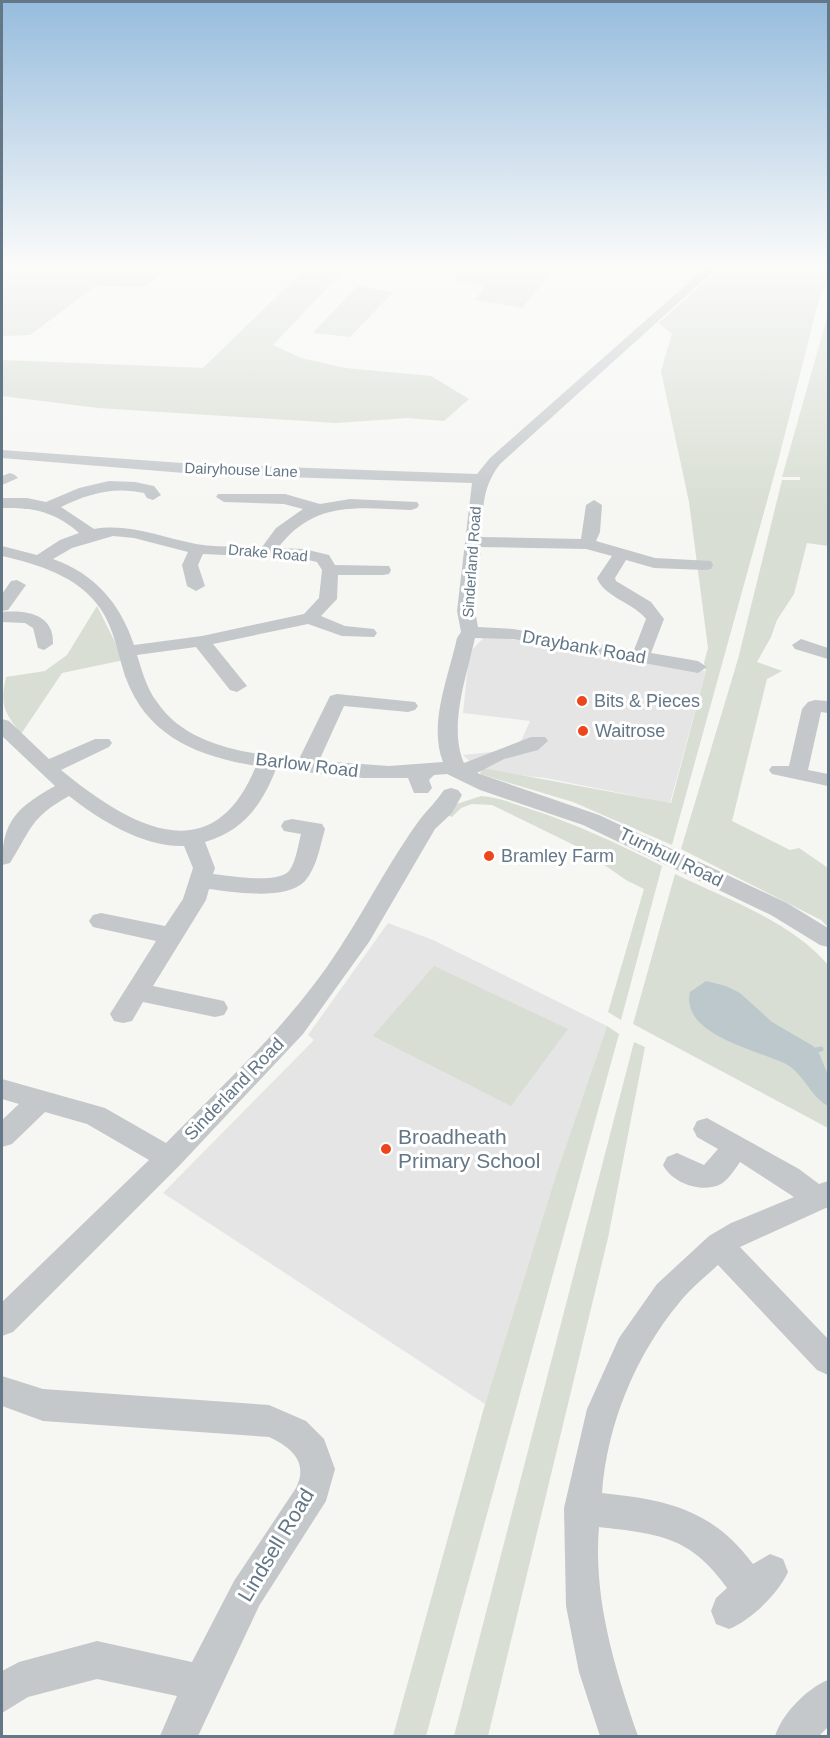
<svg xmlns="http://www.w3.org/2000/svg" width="830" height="1738" font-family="Helvetica,sans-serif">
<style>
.built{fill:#e4e5e4}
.green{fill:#d8ded3}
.water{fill:#bcc8cc}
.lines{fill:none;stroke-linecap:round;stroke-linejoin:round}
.stream{stroke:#bcc8cc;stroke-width:5}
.minor{fill:#c4c8cb;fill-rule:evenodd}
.poi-dot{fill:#ed461c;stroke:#fff;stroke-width:2}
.labels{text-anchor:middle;stroke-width:6;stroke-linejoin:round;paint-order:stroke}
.far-street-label{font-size:15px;fill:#637786;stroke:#fff}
.street-label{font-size:18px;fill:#637786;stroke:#fff}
.poi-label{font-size:18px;fill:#637786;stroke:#fff;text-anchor:start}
.near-poi-label{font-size:21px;fill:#637786;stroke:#fff;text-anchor:start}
.near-street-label{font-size:21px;fill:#637786;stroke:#fff}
</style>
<rect width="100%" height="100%" fill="#f6f6f3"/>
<g class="built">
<polygon points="486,635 706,671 670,803 546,778 490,772 474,765 463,755 501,751 515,746 522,739 530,721 463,713 468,664 473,649"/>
<polygon points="388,923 433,940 607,1026 556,1175 485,1404 163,1193 314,1040 308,1035"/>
</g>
<g class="green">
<polygon points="2,268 170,268 144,287 96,286 30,335 2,336"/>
<polygon points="306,268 346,268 273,345 301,358 345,368 431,376 469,399 444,421 408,418 336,423 98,408 2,396 2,360 203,368"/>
<polygon points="461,268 526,268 552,272 522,308 475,300 485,285 457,281 455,273"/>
<polygon points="742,268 828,268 828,277 817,307 777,465 672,845 573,802 480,774 482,768 671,803 706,671 704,663 708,648 689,502 661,371 672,334 659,323 719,269"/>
<polygon points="357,286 393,292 350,337 313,333"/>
<polygon points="828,314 828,546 807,543 794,594 777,620 771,637 757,662 782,671 767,679 732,821 790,850 799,848 828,868 828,927 821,920 681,849 738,659 782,480 800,480 800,477 782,477"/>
<path d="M97,606L124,660L62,673L21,734C4,711 0,706 6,677L45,671L67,655Z"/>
<path d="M481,796C498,797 514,804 530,809C576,824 619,844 662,866L621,1020L608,1012L644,889L626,880L580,848L492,805L472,804L461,808L452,817L448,815L457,804Z"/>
<path d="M675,874C726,899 791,921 828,965V1128L633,1024Z"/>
<polygon points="434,966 568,1029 511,1106 373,1036"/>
<polygon points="607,1026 619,1034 426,1736 393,1736 485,1404 556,1175"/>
<polygon points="634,1042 645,1047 608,1238 488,1736 454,1736"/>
</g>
<path class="water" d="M706,981L726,986L740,993L772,1022L813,1046L819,1053L828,1075V1106C810,1096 804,1074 786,1064C758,1050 680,1035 690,992Z"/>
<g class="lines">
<polyline class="stream" points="816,1050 821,1049"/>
<g class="minor">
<path d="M705,268H717L500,464C481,489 484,507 481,537L581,539L586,505L594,500L602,505L600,532L596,541L655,558L711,561L713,565L711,569L705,570L654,568L626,560L615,578L616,581L651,602L664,619L651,653L698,661L707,667L698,673L513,639L475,638C467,675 448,727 464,763L531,737H545L548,741L538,750L504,759L477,773L599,815L787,903L828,928V947L820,945L771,915L583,825L480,790L447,774L434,775L429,780L432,788L428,793H414L408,778H363L276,769C262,805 243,831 205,842L215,868L213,874C230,876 277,884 289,871C296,862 298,845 301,834L284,831L281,826L284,821L292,819L322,824L325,829C320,846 317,867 305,881C287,901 232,892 209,889L206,900L153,986L224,1001L228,1008L224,1015L215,1017L143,1002L132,1021L123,1023L114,1021L110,1014L156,941L93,927L89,921L93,915L101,913L165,926L183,899L193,868L184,846C143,847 101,821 69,796C30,818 32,828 10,863L2,865C2,820 18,807 55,786L2,736V719L9,721L49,759L95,739H109L112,743L109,747L61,770C128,825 212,875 256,766C197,756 147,737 125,676C118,654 114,628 100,608C78,576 37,564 2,556V546L37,555L60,540L79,533C56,512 32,507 2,508V498H27L46,502L79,488L109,481L135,482L154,486L161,495L153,500L147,498L144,493C114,486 87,494 61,507L94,529C130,523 160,537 196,544C217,548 240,546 262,547L276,528L303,509L284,504L224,502L216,497L218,494H285L320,504L350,499L417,502L419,505L417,508L411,510C358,508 314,500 278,548L304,549L329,555L335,565L389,566L391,570L389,574L383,575H338L337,599L321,616L345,626L374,629L377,633L374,637L342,636L308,624L213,644L247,686L237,692L230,690L196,647L137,655C142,671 147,689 157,702C187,747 250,754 299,759L330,696L337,694L415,702L418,706L415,710L408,712L344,706L319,761L389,766L443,762C428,725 449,675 457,638L461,632L457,611L472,483L196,474L2,458V450L196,464L477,474L490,458ZM113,536L134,538L188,552L182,565L187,586L196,591L205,586L198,565L203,554L304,559L317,562L322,570L319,598L304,614L202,636L134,645C120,603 95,574 53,559L72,548ZM481,547L586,549L612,556L597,578C604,597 634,603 646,619L634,650L513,629L478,627L475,611Z"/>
<polygon points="10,473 15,475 18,478 2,485 2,476"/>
<polygon points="17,580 26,585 8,610 2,611 2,594 11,581"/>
<path d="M2,612C27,610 54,614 53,644L44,650L38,648L33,628L25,623L2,622Z"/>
<polygon points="801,639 828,648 828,659 795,649 792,645"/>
<polygon points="815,700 828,701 828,713 821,712 808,770 828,774 828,786 772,774 769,770 772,766 789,766 802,709 808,702"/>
<path d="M451,788L458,790L462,795L452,813L435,829L369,942L303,1034L179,1166L13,1332L2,1336V1302L149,1160L87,1124L45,1112L12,1144L2,1147V1120L19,1104L2,1099V1079L105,1108L166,1143C216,1092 269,1043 312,987C353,935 380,875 418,822C426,811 436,802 444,790Z"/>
<path d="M707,1118L799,1169L819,1184L828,1181V1207L740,1247L828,1339V1375L817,1370L718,1265C705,1277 690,1289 679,1303C635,1356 607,1425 602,1493C667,1500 712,1509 753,1564L770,1554L783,1559L788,1572C778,1594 751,1620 729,1629L716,1624L711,1611L716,1598L727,1588C690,1536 659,1534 599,1527C593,1599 615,1669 638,1736H600L579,1672L566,1606L564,1508L587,1409L619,1338L657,1284L709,1236L731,1223L794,1197L740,1162C735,1169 729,1179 721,1184C702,1194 672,1183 663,1165L667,1157L677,1153L704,1165L718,1149L697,1137L693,1129L697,1121Z"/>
<path d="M2,1376L43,1389L269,1405L306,1421L324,1439L335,1469L326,1501L259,1606L198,1736H160L177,1696L97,1679L28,1697L2,1713V1671L19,1662L97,1641L192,1662L234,1581L296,1488C309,1462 291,1447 269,1437L43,1421L2,1406Z"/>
<path d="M828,1680V1727L819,1736H775C782,1714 806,1689 828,1680Z"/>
</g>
</g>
<linearGradient id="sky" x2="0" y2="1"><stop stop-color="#96bcdd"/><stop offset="0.52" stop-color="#fbfbfa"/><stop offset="1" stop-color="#fbfbfa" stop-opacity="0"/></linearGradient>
<rect width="830" height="511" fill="url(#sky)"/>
<g class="poi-dot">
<circle cx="582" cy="701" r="6"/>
<circle cx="583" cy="731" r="6"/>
<circle cx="489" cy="856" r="6"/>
<circle cx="386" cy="1149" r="6"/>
</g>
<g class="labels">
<g class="far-street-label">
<text transform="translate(241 470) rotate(2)" y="5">Dairyhouse Lane</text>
<text transform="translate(268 553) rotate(5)" y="5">Drake Road</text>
<text transform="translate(472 562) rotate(-86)" y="5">Sinderland Road</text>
</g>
<g class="street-label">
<text transform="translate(584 647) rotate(10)" y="6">Draybank Road</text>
<text transform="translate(307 765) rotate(7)" y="6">Barlow Road</text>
<text transform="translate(671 857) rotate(26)" y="6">Turnbull Road</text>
<text transform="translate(234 1089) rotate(-46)" y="6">Sinderland Road</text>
</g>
<g class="poi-label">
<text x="594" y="707">Bits &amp; Pieces</text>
<text x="595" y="737">Waitrose</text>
<text x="501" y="862">Bramley Farm</text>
</g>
<g class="near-poi-label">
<text x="398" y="1144">Broadheath<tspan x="398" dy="24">Primary School</tspan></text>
</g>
<g class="near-street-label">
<text transform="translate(276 1545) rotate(-59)" y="7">Lindsell Road</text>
</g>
</g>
<rect width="830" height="1738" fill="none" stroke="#637786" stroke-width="6"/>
</svg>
